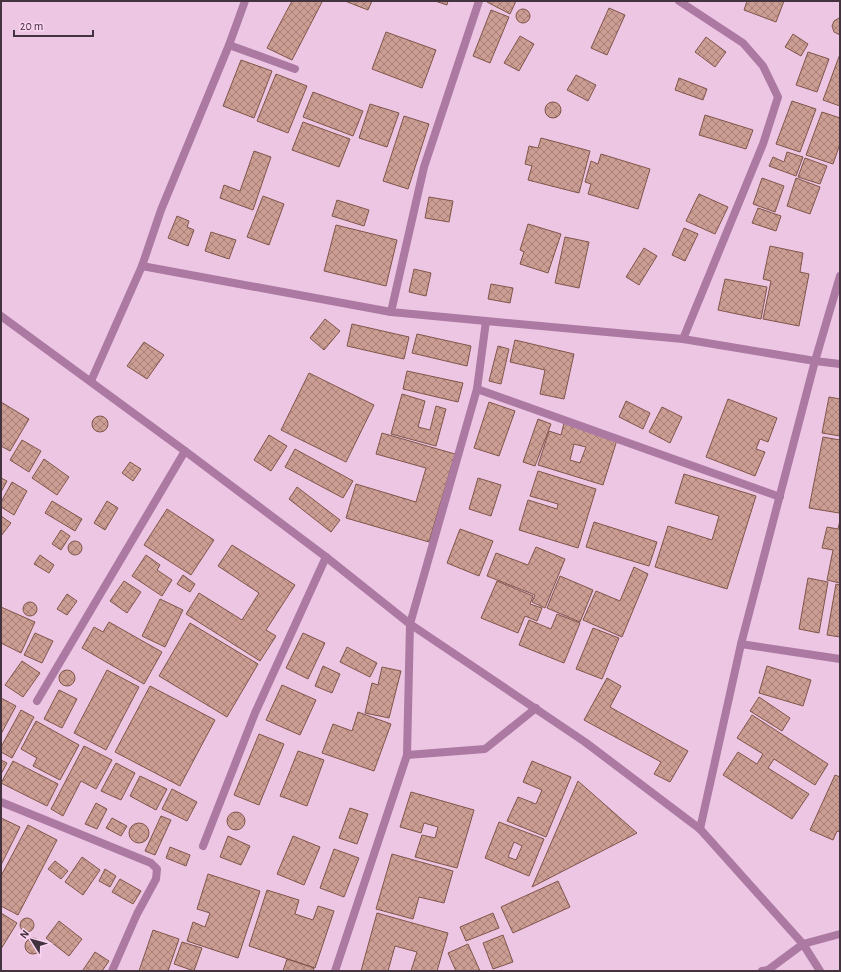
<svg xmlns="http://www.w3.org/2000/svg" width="841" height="972" font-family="'Alegreya Sans',sans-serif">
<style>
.building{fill:url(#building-cross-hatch);stroke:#7f554a;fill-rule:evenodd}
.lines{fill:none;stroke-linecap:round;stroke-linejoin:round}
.minor{stroke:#ab79a1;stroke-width:8}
</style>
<defs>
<pattern id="building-cross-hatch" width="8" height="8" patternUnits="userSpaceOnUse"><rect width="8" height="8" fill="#cc9d92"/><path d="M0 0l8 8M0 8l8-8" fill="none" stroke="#a78179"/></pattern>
</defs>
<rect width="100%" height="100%" fill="#edc6e4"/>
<g class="building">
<polygon points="292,1 319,1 322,2 292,60 267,48"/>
<polygon points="345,1 372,1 368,10"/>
<polygon points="435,1 448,1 447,5"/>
<polygon points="488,1 516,1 510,14 487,2"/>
<polygon points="747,1 784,1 776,22 744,10"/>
<polygon points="609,8 625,15 607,55 591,48"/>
<circle cx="523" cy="16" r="7"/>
<polygon points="491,10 509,17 490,63 473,56"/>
<polygon points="839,18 840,18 840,35 834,32 832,26 834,21"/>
<polygon points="386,32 436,50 422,88 372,69"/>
<polygon points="793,34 808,44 801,56 785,47"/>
<polygon points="520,36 534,44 519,71 504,63"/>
<polygon points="706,37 726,52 715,67 695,52"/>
<polygon points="808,52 829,59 817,92 796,85"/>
<polygon points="840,54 840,106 823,100"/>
<polygon points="241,60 272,71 254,118 223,106"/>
<polygon points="276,74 307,86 288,133 257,121"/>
<polygon points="576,75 596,85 588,101 567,90"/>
<polygon points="679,78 707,89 703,100 675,90"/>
<polygon points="313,92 363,111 353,136 303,117"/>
<polygon points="792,101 816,109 800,152 776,144"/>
<circle cx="553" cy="110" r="8"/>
<polygon points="370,104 399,113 387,147 359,138"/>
<polygon points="822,112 840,118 840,144 833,164 806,155"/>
<polygon points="705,115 753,130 746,149 699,135"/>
<polygon points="404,116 429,124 408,189 383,181"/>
<polygon points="303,122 350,139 339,167 292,150"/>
<polygon points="541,138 590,151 579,193 528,180 532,166 525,164 529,146 538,148"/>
<polygon points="254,151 271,157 253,210 220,198 224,185 240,191"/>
<polygon points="787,152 803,157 796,176 769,166 773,157 784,162"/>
<polygon points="601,154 650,169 638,209 588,194 591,184 585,182 591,161 598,164"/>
<polygon points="805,158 827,166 820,184 798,177"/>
<polygon points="762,178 784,186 775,212 753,204"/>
<polygon points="796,178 820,187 810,214 787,206"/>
<polygon points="699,194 728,207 715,234 686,221"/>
<polygon points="263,196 284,204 269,245 247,237"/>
<polygon points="429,197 453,201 449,222 425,218"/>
<polygon points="337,200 369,210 364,226 332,216"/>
<polygon points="758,208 781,216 776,231 752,223"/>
<polygon points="177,216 189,221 187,227 194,230 188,246 168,238"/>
<polygon points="528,224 561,234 548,273 520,264 524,252 520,250"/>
<polygon points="336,225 397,240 386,286 324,271"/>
<polygon points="684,228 698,234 685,261 672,255"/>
<polygon points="211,232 236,240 229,259 205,251"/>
<polygon points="565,237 589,242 579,288 555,283"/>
<polygon points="770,246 803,253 800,272 809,274 799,326 763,319 771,281 763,279"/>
<polygon points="644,248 657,256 639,285 626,277"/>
<polygon points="414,269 431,273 426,296 409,292"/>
<polygon points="725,279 767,287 761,319 718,310"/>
<polygon points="491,284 513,288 510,303 488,299"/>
<polygon points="325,319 340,331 324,350 310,338"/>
<polygon points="352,324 409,337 404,359 347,346"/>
<polygon points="417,334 471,346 467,366 412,353"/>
<polygon points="515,340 574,354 564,399 540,394 545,370 510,362"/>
<polygon points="144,342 164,355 147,379 127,366"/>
<polygon points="498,346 509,349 501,384 489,381"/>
<polygon points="407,371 463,383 458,402 403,389"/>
<polygon points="309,373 374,405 346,462 281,430"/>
<polygon points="402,394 425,401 418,427 430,430 436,406 446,409 436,446 391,434"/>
<polygon points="829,397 840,399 840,436 822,433"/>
<polygon points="728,399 777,418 768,442 760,439 756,449 765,452 755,476 706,457"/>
<polygon points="626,401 650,413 643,429 619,417"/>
<polygon points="1,402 29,419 10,451 1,446"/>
<polygon points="489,402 515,411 499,456 474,448"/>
<polygon points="662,407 682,417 670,443 649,432"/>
<circle cx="100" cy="424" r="8"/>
<polygon points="538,419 551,424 535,466 523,462"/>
<path d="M564,423L617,440L603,485L538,465L549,431L561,435ZM574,444L586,447L580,463L570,460Z"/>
<polygon points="382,433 455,454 429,542 346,518 356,484 416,502 426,468 376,454"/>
<polygon points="269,435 287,446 271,471 254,460"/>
<polygon points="823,437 840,440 840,507 839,513 809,508"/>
<polygon points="22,440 41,451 29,472 10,460"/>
<polygon points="295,449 353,481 343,498 285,467"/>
<polygon points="44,459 69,477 57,495 32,478"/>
<polygon points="130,462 141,469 133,481 122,473"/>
<polygon points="538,471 596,489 578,548 519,530 528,500 557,509 558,504 530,496"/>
<polygon points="684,474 756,496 727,589 655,567 668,526 712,540 719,516 675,503"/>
<polygon points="1,478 7,481 1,492"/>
<polygon points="478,478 501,485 491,516 469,509"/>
<polygon points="12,482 27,491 14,515 1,507 1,502"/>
<polygon points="297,487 340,520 331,532 289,499"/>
<polygon points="52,501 82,519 75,531 45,513"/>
<polygon points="107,501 118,508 105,530 94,523"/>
<polygon points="167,509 214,540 191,575 144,545"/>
<polygon points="1,516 11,523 1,536"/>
<polygon points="840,520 840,583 827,580 833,550 822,548 827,527 838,529"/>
<polygon points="594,522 657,542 649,566 586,547"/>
<polygon points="460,529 493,541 479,576 447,563"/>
<polygon points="61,530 70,536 61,550 52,544"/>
<circle cx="75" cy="548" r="7"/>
<polygon points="232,545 295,585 266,630 276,636 260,661 186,614 199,593 242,620 259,593 218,566"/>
<polygon points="536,547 565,559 545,608 532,602 535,595 487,576 496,553 528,565"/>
<polygon points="40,555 54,565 49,573 34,564"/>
<polygon points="146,555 160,565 157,570 172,580 162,596 132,576"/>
<polygon points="634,567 648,574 622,637 583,620 596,591 620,601"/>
<polygon points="183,575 195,584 190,592 177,584"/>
<polygon points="560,576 593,590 580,622 547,608"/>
<polygon points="808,578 828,582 819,633 799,629"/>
<polygon points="124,581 141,592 127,613 110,601"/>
<polygon points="497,581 533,596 530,604 542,608 537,621 525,616 518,633 481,618"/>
<polygon points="836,584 840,585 840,637 827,635"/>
<polygon points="67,594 77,601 67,615 57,609"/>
<polygon points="160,599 183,610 165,647 142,636"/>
<circle cx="30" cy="609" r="7"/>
<polygon points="1,607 35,622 21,653 1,643"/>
<polygon points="557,614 580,623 564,663 519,645 529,620 551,629"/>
<polygon points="109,622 162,652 144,684 82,648 94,627 103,632"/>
<polygon points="190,623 258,664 227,717 159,676"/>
<polygon points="593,628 619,638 602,679 576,669"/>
<polygon points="35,633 53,641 42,663 24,655"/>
<polygon points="303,633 325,643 308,679 286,668"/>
<polygon points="347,647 377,663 370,677 340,662"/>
<polygon points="22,661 40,673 23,697 5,685"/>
<polygon points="323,666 340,674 332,693 315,686"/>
<polygon points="767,666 811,680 803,706 759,693"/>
<polygon points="382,667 401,671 389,718 365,713 372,683 378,685"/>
<polygon points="107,670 139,687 106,750 74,733"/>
<circle cx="67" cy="678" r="8"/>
<polygon points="607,678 621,686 610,707 688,751 670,782 654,774 661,762 584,720"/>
<polygon points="282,685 316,700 300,735 266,720"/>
<polygon points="150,686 215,720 180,786 115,752"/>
<polygon points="59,690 77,699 62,728 44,719"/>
<polygon points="759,697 790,718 782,731 750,711"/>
<polygon points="1,698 16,706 1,734"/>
<polygon points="21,710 34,717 12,758 1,752 1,747"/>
<polygon points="358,712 391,724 374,771 322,753 333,724 352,731"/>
<polygon points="752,715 828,764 815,785 774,759 768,768 809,794 792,819 723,775 738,752 757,764 763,754 737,738"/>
<polygon points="36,721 79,745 60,780 33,766 37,758 21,749"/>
<polygon points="259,734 284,744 259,805 234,795"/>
<polygon points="84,746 112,760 96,789 81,781 63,816 51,809"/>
<polygon points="298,751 324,760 307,806 280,796"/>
<polygon points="1,760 7,763 1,774"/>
<polygon points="13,761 58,784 47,806 1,783"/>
<polygon points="532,761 571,777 546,837 507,821 518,797 536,804 542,790 523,782"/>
<polygon points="116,763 135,773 121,800 101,791"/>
<polygon points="835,775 840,777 840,832 837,831 833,840 810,830"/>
<polygon points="140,776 167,789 156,810 130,796"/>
<polygon points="578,781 637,833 532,887"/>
<polygon points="172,789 197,802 187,821 162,809"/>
<polygon points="411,792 474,810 457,868 415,857 422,835 435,838 438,827 424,823 421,833 400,827"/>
<polygon points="96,803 107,809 97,829 85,824"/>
<polygon points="350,808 368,814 357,844 339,838"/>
<circle cx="236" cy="821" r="9"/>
<polygon points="161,816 171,820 155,855 145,851"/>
<polygon points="1,818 20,827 1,865"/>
<polygon points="112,818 127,826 121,836 106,828"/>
<path d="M499,822L544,839L529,876L485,858ZM514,842L522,846L516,860L508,857Z"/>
<circle cx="139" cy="833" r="10"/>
<polygon points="28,825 57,840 18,915 1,906 1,876"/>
<polygon points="228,836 250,846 241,865 220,857"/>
<polygon points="293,836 320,847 304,885 277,874"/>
<polygon points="170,847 190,855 186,866 166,858"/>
<polygon points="334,849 359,858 344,897 320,888"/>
<polygon points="392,854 453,871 444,903 419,897 413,919 376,909"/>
<polygon points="82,857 100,870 83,895 65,882"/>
<polygon points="55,861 68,871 61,879 48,869"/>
<polygon points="105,869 116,876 110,887 99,881"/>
<polygon points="208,874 260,891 238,958 187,941 193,922 205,927 210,913 197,909"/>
<polygon points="120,879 141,891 133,904 112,892"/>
<polygon points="558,881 570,907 513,933 501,907"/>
<polygon points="267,890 299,900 295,914 313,920 318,906 334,911 315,968 249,946"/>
<polygon points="1,913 17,923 1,949"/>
<polygon points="377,913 448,933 437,971 411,971 417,952 395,946 388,971 361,971"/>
<polygon points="493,913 499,928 466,941 460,927"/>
<circle cx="27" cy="925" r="7"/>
<polygon points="59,921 82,939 69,956 46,938"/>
<polygon points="153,930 179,939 168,971 139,971"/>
<polygon points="503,935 513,962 493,969 483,943"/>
<circle cx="33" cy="946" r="8"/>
<polygon points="182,942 202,948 194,971 174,964"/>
<polygon points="468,944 480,971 456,971 448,953"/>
<polygon points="95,952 109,961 102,971 84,971 83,970"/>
<polygon points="287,959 314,968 313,971 283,971"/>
</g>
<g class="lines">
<g class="minor">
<polyline points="679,1 743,43 763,66 778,97 763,144 683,339"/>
<polyline points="229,45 295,69"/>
<polyline points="142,266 391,312 486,321 683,339 815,361 840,364"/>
<polyline points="391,312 424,167 479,1"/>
<polyline points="1,316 185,451 326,557 410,624 585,742 700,829 803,944 820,971"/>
<polyline points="91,381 142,266 161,210 229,45 245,1"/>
<polyline points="477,389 780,497"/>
<polyline points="741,644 840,659"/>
<polyline points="37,701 185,451"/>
<polyline points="407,755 485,749 536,708"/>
<polyline points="1,802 151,863 157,869 156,879 137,914 112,971"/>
<polyline points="700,829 741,644 815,361 840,276"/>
<polyline points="203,846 255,713 326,557"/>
<polyline points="335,971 407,755 410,624 477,389 486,321"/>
<polyline points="762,971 768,970 803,944 840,934"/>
</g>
</g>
<rect width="841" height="972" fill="none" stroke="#43333f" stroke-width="4"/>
<g transform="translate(32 940) rotate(307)" stroke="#fad3f1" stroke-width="3" paint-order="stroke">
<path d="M0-3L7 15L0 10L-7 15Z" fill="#43333f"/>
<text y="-6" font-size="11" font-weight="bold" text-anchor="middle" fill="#43333f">N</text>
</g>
<path d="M14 30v6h79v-6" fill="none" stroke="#43333f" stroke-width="2"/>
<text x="20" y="30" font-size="12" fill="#43333f" stroke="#fad3f1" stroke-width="3" paint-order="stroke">20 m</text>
</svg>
